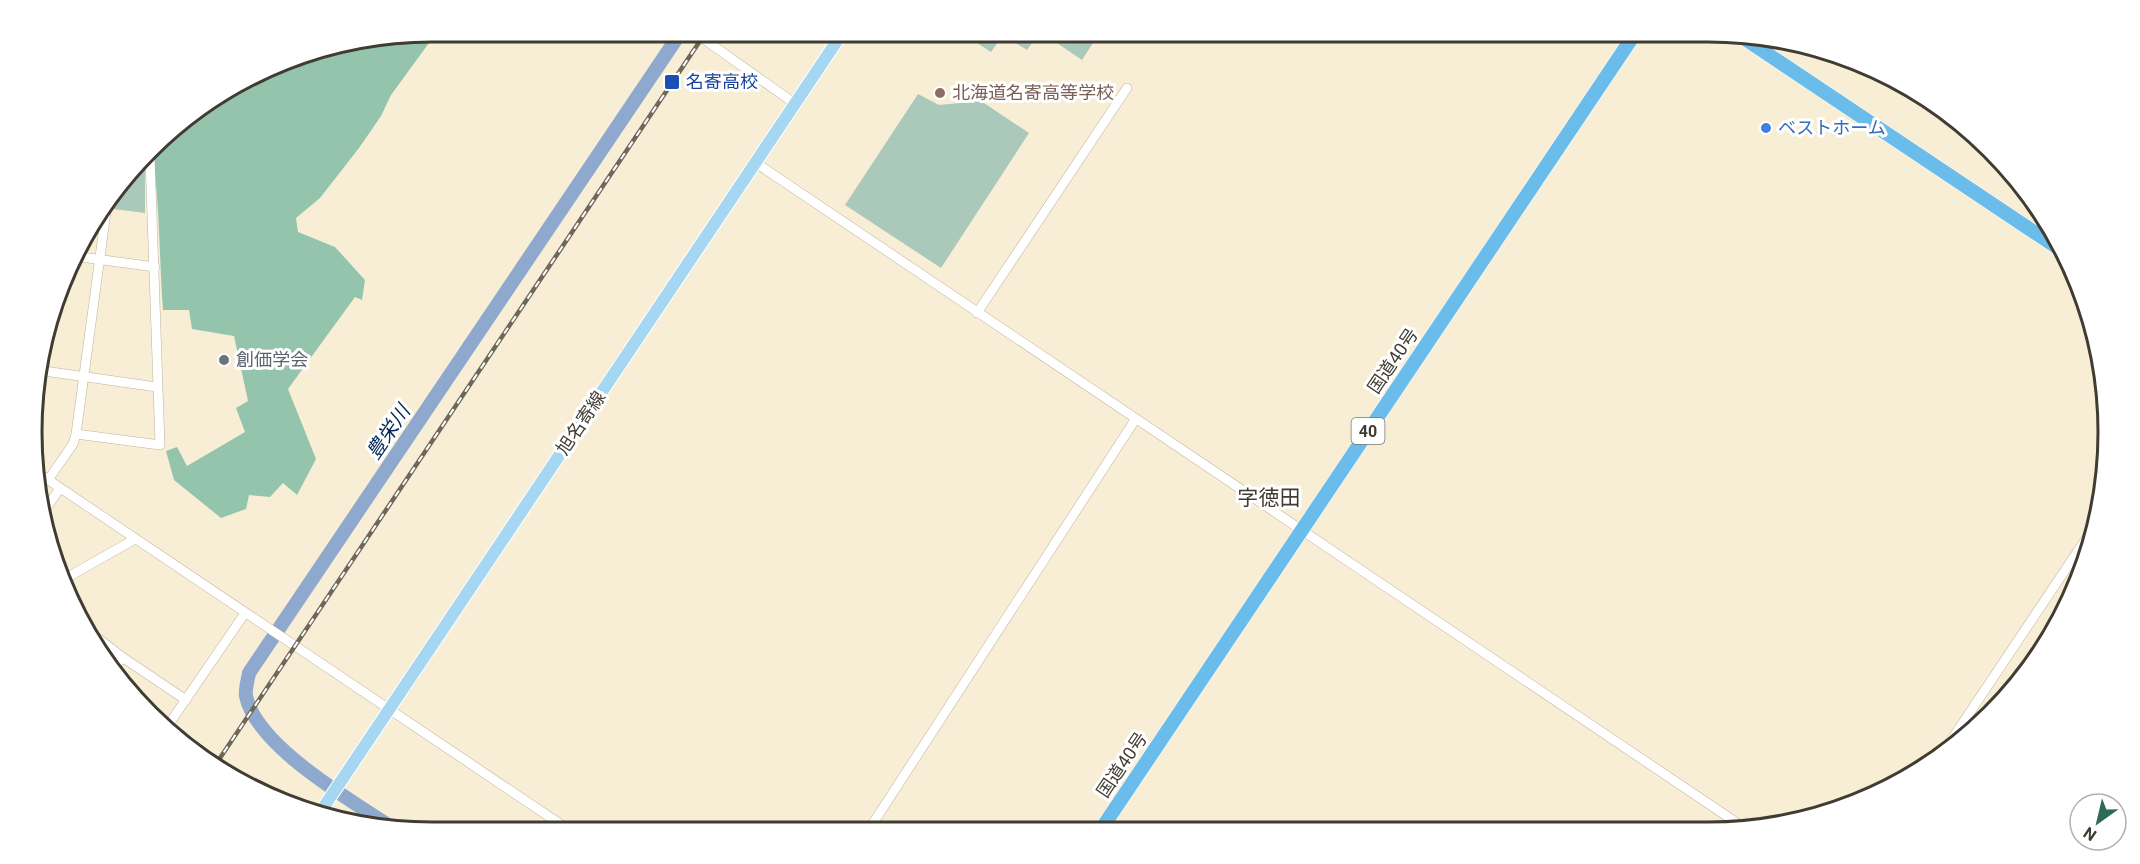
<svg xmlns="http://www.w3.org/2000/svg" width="2140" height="864" font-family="Roboto,'Noto Sans JP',sans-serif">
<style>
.green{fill:#abc9ba}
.forest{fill:#94c4ac}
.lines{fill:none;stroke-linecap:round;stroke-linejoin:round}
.river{stroke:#8ea9cd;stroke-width:14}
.minor-casing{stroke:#beb49d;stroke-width:10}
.major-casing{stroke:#fff;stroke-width:14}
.highway-casing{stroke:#fff;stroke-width:15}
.minor{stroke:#fff;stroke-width:9}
.major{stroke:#a6d7f2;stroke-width:12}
.highway{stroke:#6abcea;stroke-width:14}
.rail-casing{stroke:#6e685a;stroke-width:4.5}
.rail{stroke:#fff;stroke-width:2;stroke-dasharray:7;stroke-linecap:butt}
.transit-dot{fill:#1a4fb4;stroke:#fff;stroke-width:2}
.education-dot{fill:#8d6e63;stroke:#fff;stroke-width:2}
.shop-dot{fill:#3f7fe0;stroke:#fff;stroke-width:2}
.worship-dot{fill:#6b7280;stroke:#fff;stroke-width:2}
.labels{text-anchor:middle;stroke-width:6;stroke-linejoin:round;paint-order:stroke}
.shield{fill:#fff;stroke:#797670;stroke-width:1.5}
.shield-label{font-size:16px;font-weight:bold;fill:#403c32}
.transit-label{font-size:18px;fill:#164399;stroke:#fff;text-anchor:start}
.education-label{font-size:18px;fill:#785e54;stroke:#fff;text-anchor:start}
.shop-label{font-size:18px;fill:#366cbe;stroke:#fff;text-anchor:start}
.worship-label{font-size:18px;fill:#5b616d;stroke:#fff;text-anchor:start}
.street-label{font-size:18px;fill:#403c32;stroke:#fff}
.water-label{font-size:20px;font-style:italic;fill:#052956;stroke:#fff}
.quarter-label{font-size:21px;fill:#403c32;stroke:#fff}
.rim{fill:none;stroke:#403c32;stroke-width:3}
</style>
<rect width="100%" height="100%" fill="#f8eed5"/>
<g class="green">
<polygon points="960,32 1040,32 1027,50 1003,35 991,52"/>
<polygon points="1065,32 1100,32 1082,60 1057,43"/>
<polygon points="918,94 939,105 981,101 1029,133 941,268 845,205"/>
<polygon points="143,162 145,170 145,213 113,209 115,196"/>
</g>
<path class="forest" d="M432,32H437L391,95L381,116L359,148L320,198L296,218L298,232L335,247L365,280L362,300L355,297L288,389L316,459L297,495L283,483L270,497L249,495L246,509L221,518L174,480L166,451L177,447L187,466L245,432L236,408L248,401L234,336L192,329L189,310H163C159,257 160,203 152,151L168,131L232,85L303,53L336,47L354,49L366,45L369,42Z"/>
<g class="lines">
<path class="river" d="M388,825C347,798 256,745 246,696C245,689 248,679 249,673L681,32"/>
<defs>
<g id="minor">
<polyline points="694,32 794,103"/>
<polyline points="756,163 1746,829"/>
<polyline points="74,256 155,267"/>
<polyline points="977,313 1127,88"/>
<polyline points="37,370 157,387"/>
<polyline points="76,434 160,445 150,158 147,157"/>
<polyline points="38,473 572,832"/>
<polyline points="48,480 73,444 76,434 107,205"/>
<polyline points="41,516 60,488"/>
<polyline points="61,581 135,539"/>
<polyline points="85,628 122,657 186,700"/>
<polyline points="114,670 122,657"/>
<polyline points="167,727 245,613"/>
<polyline points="1944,751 2096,524"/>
<polyline points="868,831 1135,420"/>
</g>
<polyline id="major" points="319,814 843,32"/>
<g id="highway">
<polyline points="1742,37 2067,254"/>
<polyline points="1100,831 1636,32"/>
</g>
</defs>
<use href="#minor" class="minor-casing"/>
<use href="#major" class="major-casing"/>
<use href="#highway" class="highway-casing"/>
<use href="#minor" class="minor"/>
<use href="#major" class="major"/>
<use href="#highway" class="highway"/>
<defs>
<polyline id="rail" points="216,764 706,32"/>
</defs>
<use href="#rail" class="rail-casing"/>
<use href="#rail" class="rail"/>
</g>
<rect class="transit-dot" x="664" y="74" width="16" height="16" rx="3"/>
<circle class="education-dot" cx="940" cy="93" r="6"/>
<circle class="shop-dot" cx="1766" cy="128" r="6"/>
<circle class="worship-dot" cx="224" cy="360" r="6"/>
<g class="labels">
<rect class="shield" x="1351.5" y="418" width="33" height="26" rx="4.5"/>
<g class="shield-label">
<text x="1368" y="437">40</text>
</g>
<g class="transit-label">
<text x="686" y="88">名寄高校</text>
</g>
<g class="education-label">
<text x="952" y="99">北海道名寄高等学校</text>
</g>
<g class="shop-label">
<text x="1778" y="134">ベストホーム</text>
</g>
<g class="worship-label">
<text x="236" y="366">創価学会</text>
</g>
<g class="street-label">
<text transform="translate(1393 361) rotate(-56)" y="6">国道40号</text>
<text transform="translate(581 423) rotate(-56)" y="6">旭名寄線</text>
<text transform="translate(1122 765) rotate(-56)" y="6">国道40号</text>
</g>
<g class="water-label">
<text transform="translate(388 432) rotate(-56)" y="7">豊栄川</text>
</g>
<g class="quarter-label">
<text x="1269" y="505">字徳田</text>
</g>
</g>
<path d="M0 0H2140V864H0ZM432 42H1708A390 390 0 0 1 2098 432V432A390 390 0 0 1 1708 822H432A390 390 0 0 1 42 432V432A390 390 0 0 1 432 42Z" fill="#fff" fill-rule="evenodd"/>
<path class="rim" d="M432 42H1708A390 390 0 0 1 2098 432V432A390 390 0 0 1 1708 822H432A390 390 0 0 1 42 432V432A390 390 0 0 1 432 42Z"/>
<g transform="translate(2098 822) rotate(214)"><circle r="28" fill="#ffffff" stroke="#b3b1ad" stroke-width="1.5"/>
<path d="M0-4.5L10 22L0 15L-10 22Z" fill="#2d6b57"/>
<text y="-9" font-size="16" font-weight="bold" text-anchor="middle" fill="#403c32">N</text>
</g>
</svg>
